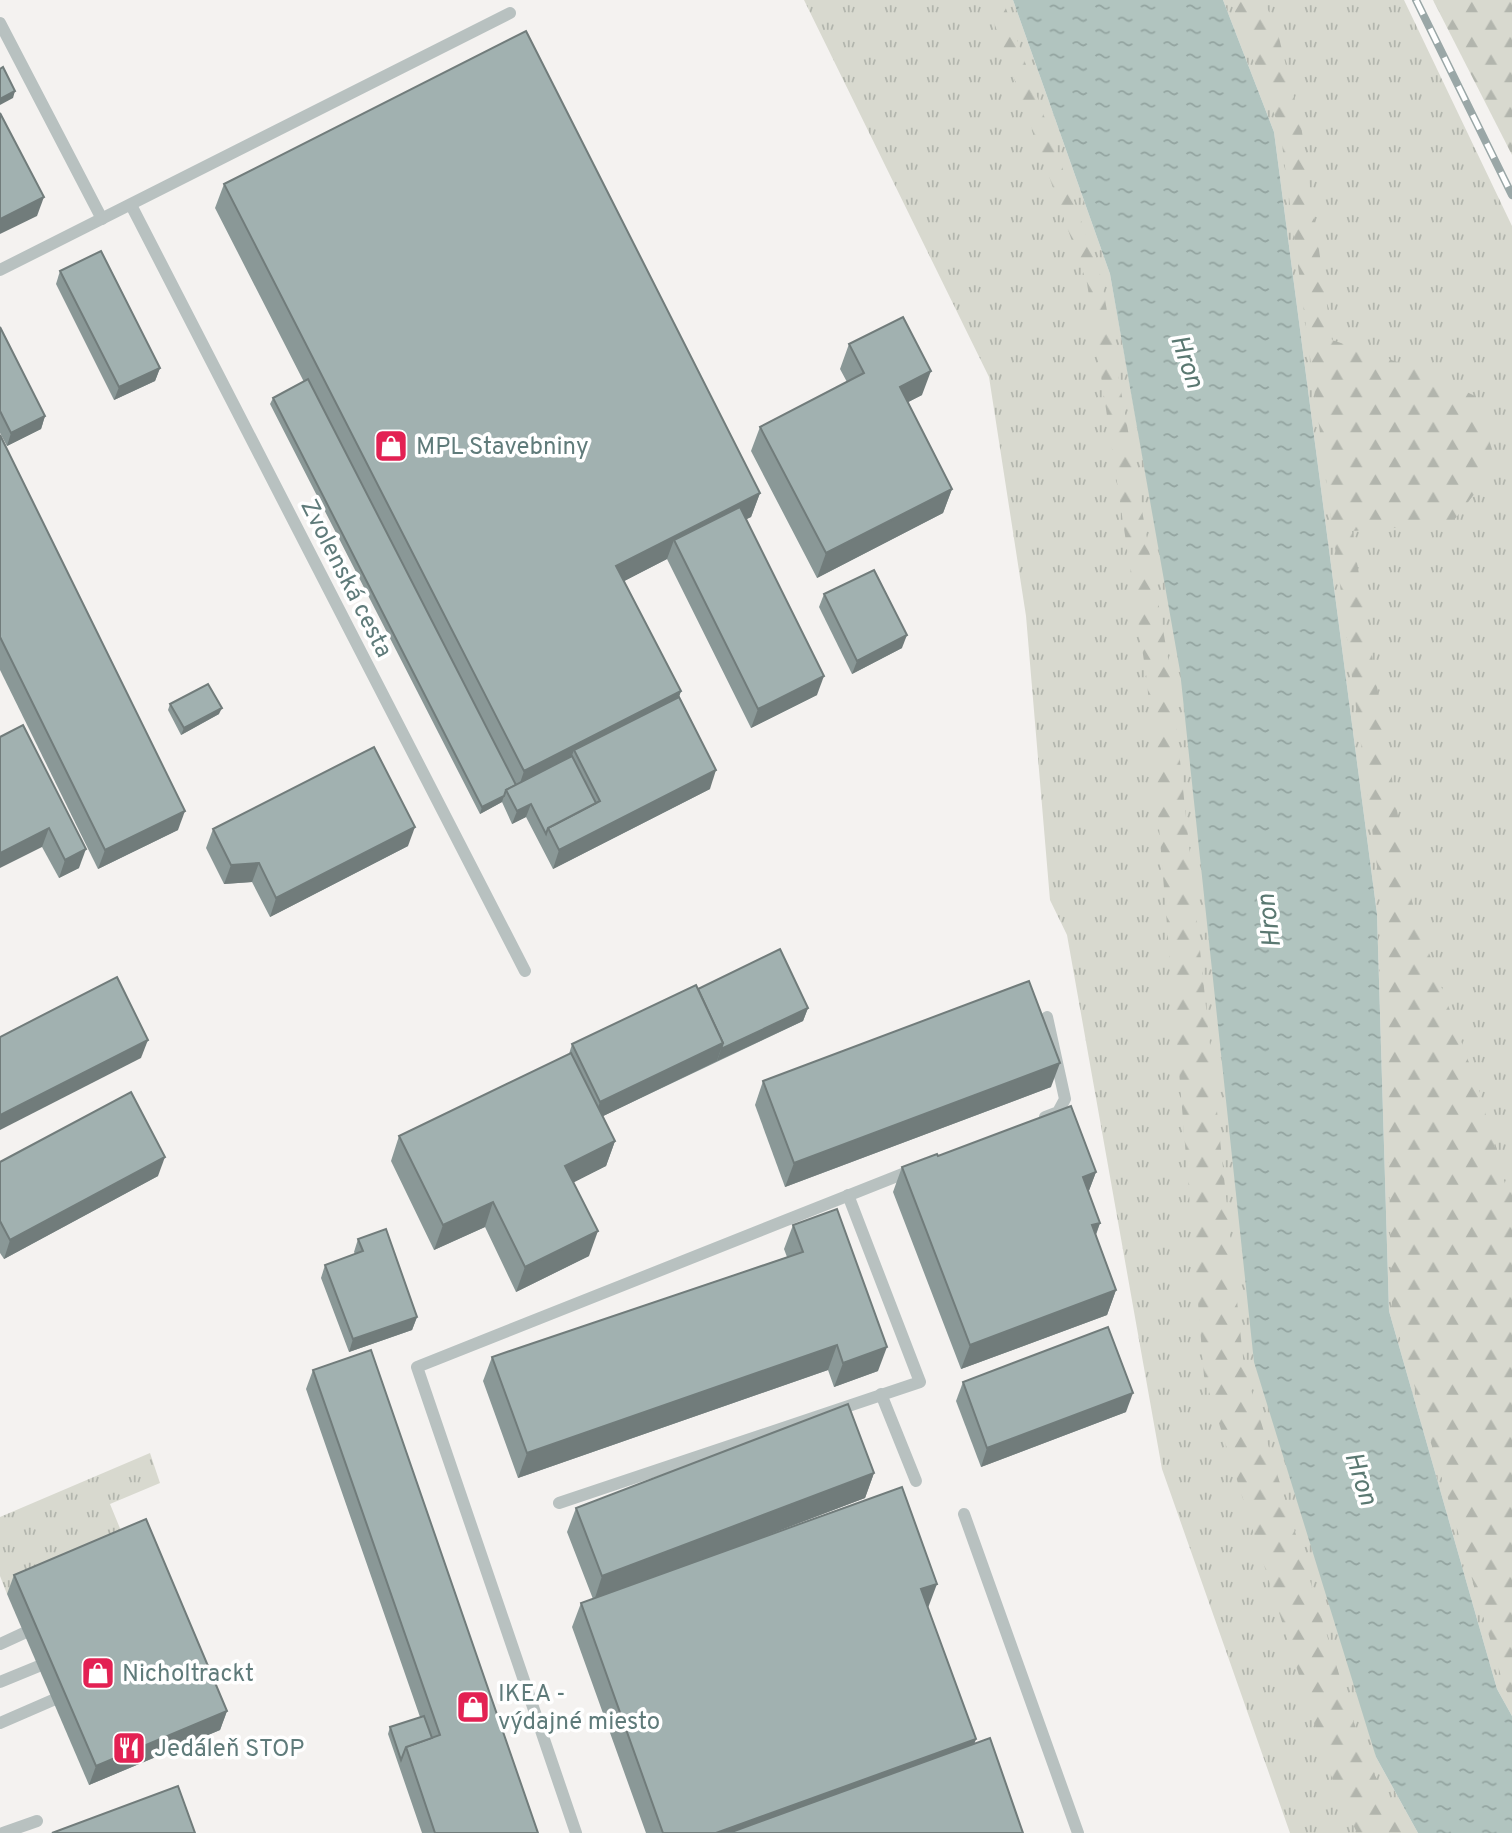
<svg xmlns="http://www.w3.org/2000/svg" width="1512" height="1833" font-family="Overpass,sans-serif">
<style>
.grass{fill:url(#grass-tufts)}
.forest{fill:url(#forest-firs)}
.water{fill:url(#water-ripples)}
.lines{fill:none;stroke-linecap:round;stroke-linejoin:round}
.minor{stroke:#b8c1c0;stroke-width:12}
.rail-casing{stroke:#9aa7a7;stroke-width:8}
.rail{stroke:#fff;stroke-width:5;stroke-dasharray:16;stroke-linecap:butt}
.wall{fill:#8a9897}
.shaded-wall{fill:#717c7b}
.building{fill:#a1b1b0;stroke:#717c7b;stroke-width:2}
.labels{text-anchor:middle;stroke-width:7;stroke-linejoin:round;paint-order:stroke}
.poi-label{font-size:24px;fill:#5f7b7a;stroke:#fff;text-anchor:start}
.street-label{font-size:24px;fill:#5f7b7a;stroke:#fff}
.water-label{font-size:26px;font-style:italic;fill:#5a7871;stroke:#fff}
</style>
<defs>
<pattern id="grass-tufts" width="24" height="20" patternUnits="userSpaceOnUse" patternTransform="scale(1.75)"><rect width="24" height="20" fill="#d8d9cf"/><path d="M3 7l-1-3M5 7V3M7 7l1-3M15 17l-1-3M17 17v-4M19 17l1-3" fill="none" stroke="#b2b5ad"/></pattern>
<pattern id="forest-firs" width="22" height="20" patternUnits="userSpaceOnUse" patternTransform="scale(1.75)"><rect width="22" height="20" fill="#d8d9cf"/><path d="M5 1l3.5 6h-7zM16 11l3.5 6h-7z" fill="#b2b5ad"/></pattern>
<pattern id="water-ripples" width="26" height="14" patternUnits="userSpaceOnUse" patternTransform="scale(1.75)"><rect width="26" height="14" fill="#b1c4bf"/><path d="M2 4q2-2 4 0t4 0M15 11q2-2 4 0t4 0" fill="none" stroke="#93a4a0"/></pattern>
</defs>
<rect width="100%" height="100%" fill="#f4f2f0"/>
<g class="grass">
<polygon points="804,0 1013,0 1110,274 1376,1757 1418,1833 1290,1833 1162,1469 1067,935 1050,900 1026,616 989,377"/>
<polygon points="1223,0 1404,0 1512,226 1512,1716 1497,1689 1389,1311 1377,914 1274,132"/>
<polygon points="150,1453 160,1483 110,1504 126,1543 7,1594 0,1576 0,1517"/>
</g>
<g class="forest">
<polygon points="986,0 1003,0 1101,277 1171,675 1244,1367 1365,1758 1408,1833 1357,1833 1330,1773 1204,1376 1147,681 1087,283"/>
<polygon points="1230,0 1263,0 1276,26 1301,125 1332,340 1424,371 1475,396 1497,465 1451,524 1352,531 1413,909 1480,1093 1507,1191 1512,1192 1512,1701 1504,1686 1392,1311 1383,912 1280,129"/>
<polygon points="1433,0 1512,0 1512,155"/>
</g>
<polygon class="water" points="1013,0 1223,0 1274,132 1377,914 1389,1311 1497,1689 1512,1716 1512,1833 1418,1833 1376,1757 1254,1362 1180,671 1110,274"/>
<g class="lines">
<g class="minor">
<polyline points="0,23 102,219"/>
<polyline points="131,205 525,971"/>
<polyline points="0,270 510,13"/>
<polyline points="1045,1117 1058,1112 1065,1099 1047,1017"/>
<polyline points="881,1394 916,1481"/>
<polyline points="559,1503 920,1382 848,1195"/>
<polyline points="964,1514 1078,1833"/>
<polyline points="0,1644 24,1633"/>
<polyline points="0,1682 39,1666"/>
<polyline points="0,1723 53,1700"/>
<polyline points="3,1833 37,1821"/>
<polyline points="576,1833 417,1367 915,1169"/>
</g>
<defs>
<polyline id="rail" points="1416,0 1512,195"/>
</defs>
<use href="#rail" class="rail-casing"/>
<use href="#rail" class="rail"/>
</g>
<g class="wall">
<polygon points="224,184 760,493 751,517 746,519 817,695 751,728 667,559 624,581 681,691 679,697 710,789 553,869 526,817 512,824 502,802 480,814 270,404 273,398 304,382 215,208"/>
<polygon points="60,271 160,368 155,381 114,400 56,284"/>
<polygon points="0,327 45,416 41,429 7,446 0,433"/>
<polygon points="849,344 922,395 908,402 952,489 943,513 817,578 751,451 760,427 847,382 840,369"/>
<polygon points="0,435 178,830 98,869 0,670"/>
<polygon points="824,594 902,648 852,674 819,607"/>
<polygon points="170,704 219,714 181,735 168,710"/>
<polygon points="0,737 79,868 59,878 42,847"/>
<polygon points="213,829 408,846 270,917 252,882 224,884 206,848"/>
<polygon points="698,989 808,1008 803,1021 603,1116 615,1141 606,1166 573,1182 589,1256 516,1292 485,1227 434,1250 391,1161 399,1136 569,1054 572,1044"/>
<polygon points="763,1081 1051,1087 785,1187 755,1105"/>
<polygon points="938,1156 1096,1172 1088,1193 1100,1223 1096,1235 1116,1290 1107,1315 961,1369 893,1192 902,1167"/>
<polygon points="0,1162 158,1176 4,1259 0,1253"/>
<polygon points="793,1225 878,1371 834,1387 828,1370 518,1478 483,1381 492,1357 787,1257 784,1249"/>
<polygon points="358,1239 417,1317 412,1330 349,1352 321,1278 325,1265 355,1254 354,1252"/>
<polygon points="313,1370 538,1833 422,1833 388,1734 390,1727 420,1717 306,1389"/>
<polygon points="963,1382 1126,1412 981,1467 956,1401"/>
<polygon points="874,1473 865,1498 712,1556 928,1608 976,1739 974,1744 1023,1833 646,1833 572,1627 581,1603 593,1599 567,1532 576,1508"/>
<polygon points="14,1575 227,1711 220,1730 89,1785 7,1594"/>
</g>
<g class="shaded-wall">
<polygon points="15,91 13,98 0,105 0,99"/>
<polygon points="44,197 37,216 0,234 0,219"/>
<polygon points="160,368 155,381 114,400 119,387"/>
<polygon points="931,371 922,395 891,411 900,387"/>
<polygon points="45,416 41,429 7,446 11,433"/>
<polygon points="952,489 943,513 817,578 826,553"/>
<polygon points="760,493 751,517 680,553 674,540 667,559 607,590 616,566"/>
<polygon points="907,635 902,648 852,674 857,661"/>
<polygon points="824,676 817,695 751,728 758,709"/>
<polygon points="681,691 672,716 574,750 567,769 518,789 524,771"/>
<polygon points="222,708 219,714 181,735 184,728"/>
<polygon points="716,770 710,789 553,869 559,850"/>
<polygon points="504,796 502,802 480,814 482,807"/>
<polygon points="531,804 526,817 512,824 517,811"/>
<polygon points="185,811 178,830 98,869 105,850"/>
<polygon points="415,827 408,846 270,917 276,898"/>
<polygon points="49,828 42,847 0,868 0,853"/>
<polygon points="86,849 79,868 59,878 65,860"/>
<polygon points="259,863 252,882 224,884 231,865"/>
<polygon points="808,1008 803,1021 717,1061 721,1049"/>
<polygon points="148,1040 141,1058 0,1130 0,1115"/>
<polygon points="723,1043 717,1061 593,1121 600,1102"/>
<polygon points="1060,1063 1051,1087 785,1187 794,1163"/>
<polygon points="615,1141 606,1166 557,1191 565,1166"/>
<polygon points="165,1157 158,1176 4,1259 10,1240"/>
<polygon points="1096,1172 1087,1196 1083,1177"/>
<polygon points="493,1202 485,1227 434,1250 443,1225"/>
<polygon points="1100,1223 1091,1247 1092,1225"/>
<polygon points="598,1231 589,1256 516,1292 525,1267"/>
<polygon points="1116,1290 1107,1315 961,1369 970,1345"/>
<polygon points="417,1317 412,1330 349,1352 353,1339"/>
<polygon points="837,1345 828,1370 518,1478 527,1453"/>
<polygon points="887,1347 878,1371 834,1387 843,1363"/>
<polygon points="1133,1393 1126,1412 981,1467 987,1448"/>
<polygon points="874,1473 865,1498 594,1601 602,1576"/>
<polygon points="937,1584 928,1608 921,1589"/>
<polygon points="227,1711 220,1730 89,1785 96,1766"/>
<polygon points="976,1739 967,1763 774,1833 716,1833"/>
</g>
<g class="building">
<polygon points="526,31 760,493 616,566 681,691 524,771 224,184"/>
<polygon points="3,67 15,91 0,99 0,69"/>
<polygon points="0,113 44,197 0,219"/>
<polygon points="101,251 160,368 119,387 60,271"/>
<polygon points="903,317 931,371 900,387 952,489 826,553 760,427 864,373 849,344"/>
<polygon points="0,327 45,416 11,433 0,411"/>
<polygon points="308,379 516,785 506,790 504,796 482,807 273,398"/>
<polygon points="0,435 185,811 105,850 0,637"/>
<polygon points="740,507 824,676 758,709 674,540"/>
<polygon points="874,570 907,635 857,661 824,594"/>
<polygon points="208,684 222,708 184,728 170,704"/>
<polygon points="679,697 716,770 559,850 548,828 600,801 574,750"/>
<polygon points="23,725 86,849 65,860 49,828 0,853 0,737"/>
<polygon points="374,747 415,827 276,898 259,863 231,865 213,829"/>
<polygon points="572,756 596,803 548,828 546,834 531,804 517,811 506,790"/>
<polygon points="780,949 808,1008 721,1049 723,1043 698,989"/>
<polygon points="117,977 148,1040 0,1115 0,1037"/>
<polygon points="1029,981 1060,1063 794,1163 763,1081"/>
<polygon points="696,985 723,1043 600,1102 572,1044"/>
<polygon points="571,1053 615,1141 565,1166 598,1231 525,1267 493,1202 443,1225 399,1136"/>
<polygon points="131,1092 165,1157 10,1240 0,1221 0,1162"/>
<polygon points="1071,1106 1096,1172 1083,1177 1100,1223 1092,1225 1116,1290 970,1345 902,1167 937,1154 938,1156"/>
<polygon points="837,1209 887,1347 843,1363 837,1345 527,1453 492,1357 803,1252 793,1225"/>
<polygon points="386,1229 417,1317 353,1339 325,1265 363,1251 358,1239"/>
<polygon points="1108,1327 1133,1393 987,1448 963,1382"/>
<polygon points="371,1350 538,1833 435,1833 406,1747 440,1735 313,1370"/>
<polygon points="848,1404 874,1473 602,1576 576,1508"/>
<polygon points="902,1487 937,1584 921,1589 976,1739 716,1833 663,1833 581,1603"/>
<polygon points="146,1519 227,1711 96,1766 14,1575"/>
<polygon points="424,1716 432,1738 406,1747 401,1760 390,1727"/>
<polygon points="990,1738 1023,1833 729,1833"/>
<polygon points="178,1786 195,1833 52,1833"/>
</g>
<defs>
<symbol id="shop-square" viewBox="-11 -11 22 22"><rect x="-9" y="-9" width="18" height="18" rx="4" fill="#e32153" stroke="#fff"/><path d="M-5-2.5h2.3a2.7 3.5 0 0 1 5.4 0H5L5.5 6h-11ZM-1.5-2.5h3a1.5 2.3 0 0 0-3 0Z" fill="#fff"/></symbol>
<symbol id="restaurant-square" viewBox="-11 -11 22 22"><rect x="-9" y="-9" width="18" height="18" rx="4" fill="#e32153" stroke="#fff"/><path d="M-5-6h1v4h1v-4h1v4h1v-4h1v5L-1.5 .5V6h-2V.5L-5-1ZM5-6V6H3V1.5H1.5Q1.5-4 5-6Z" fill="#fff"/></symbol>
</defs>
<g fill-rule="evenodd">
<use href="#shop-square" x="372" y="427" width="38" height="38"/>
<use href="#shop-square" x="79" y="1654" width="38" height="38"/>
<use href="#shop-square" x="454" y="1688" width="38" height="38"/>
<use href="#restaurant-square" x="110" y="1729" width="38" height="38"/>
</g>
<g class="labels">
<g class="poi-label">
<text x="416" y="454">MPL Stavebniny</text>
<text x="122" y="1681">Nicholtrackt</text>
<text x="498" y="1701">IKEA -<tspan x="498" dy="28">výdajné miesto</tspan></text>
<text x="154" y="1756">Jedáleň STOP</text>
</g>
<g class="street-label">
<text transform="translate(347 578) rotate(63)" y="8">Zvolenská cesta</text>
</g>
<g class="water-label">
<text transform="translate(1188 361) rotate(71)" y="9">Hron</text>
<text transform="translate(1268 921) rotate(-97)" y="9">Hron</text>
<text transform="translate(1362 1478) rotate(72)" y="9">Hron</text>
</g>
</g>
</svg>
